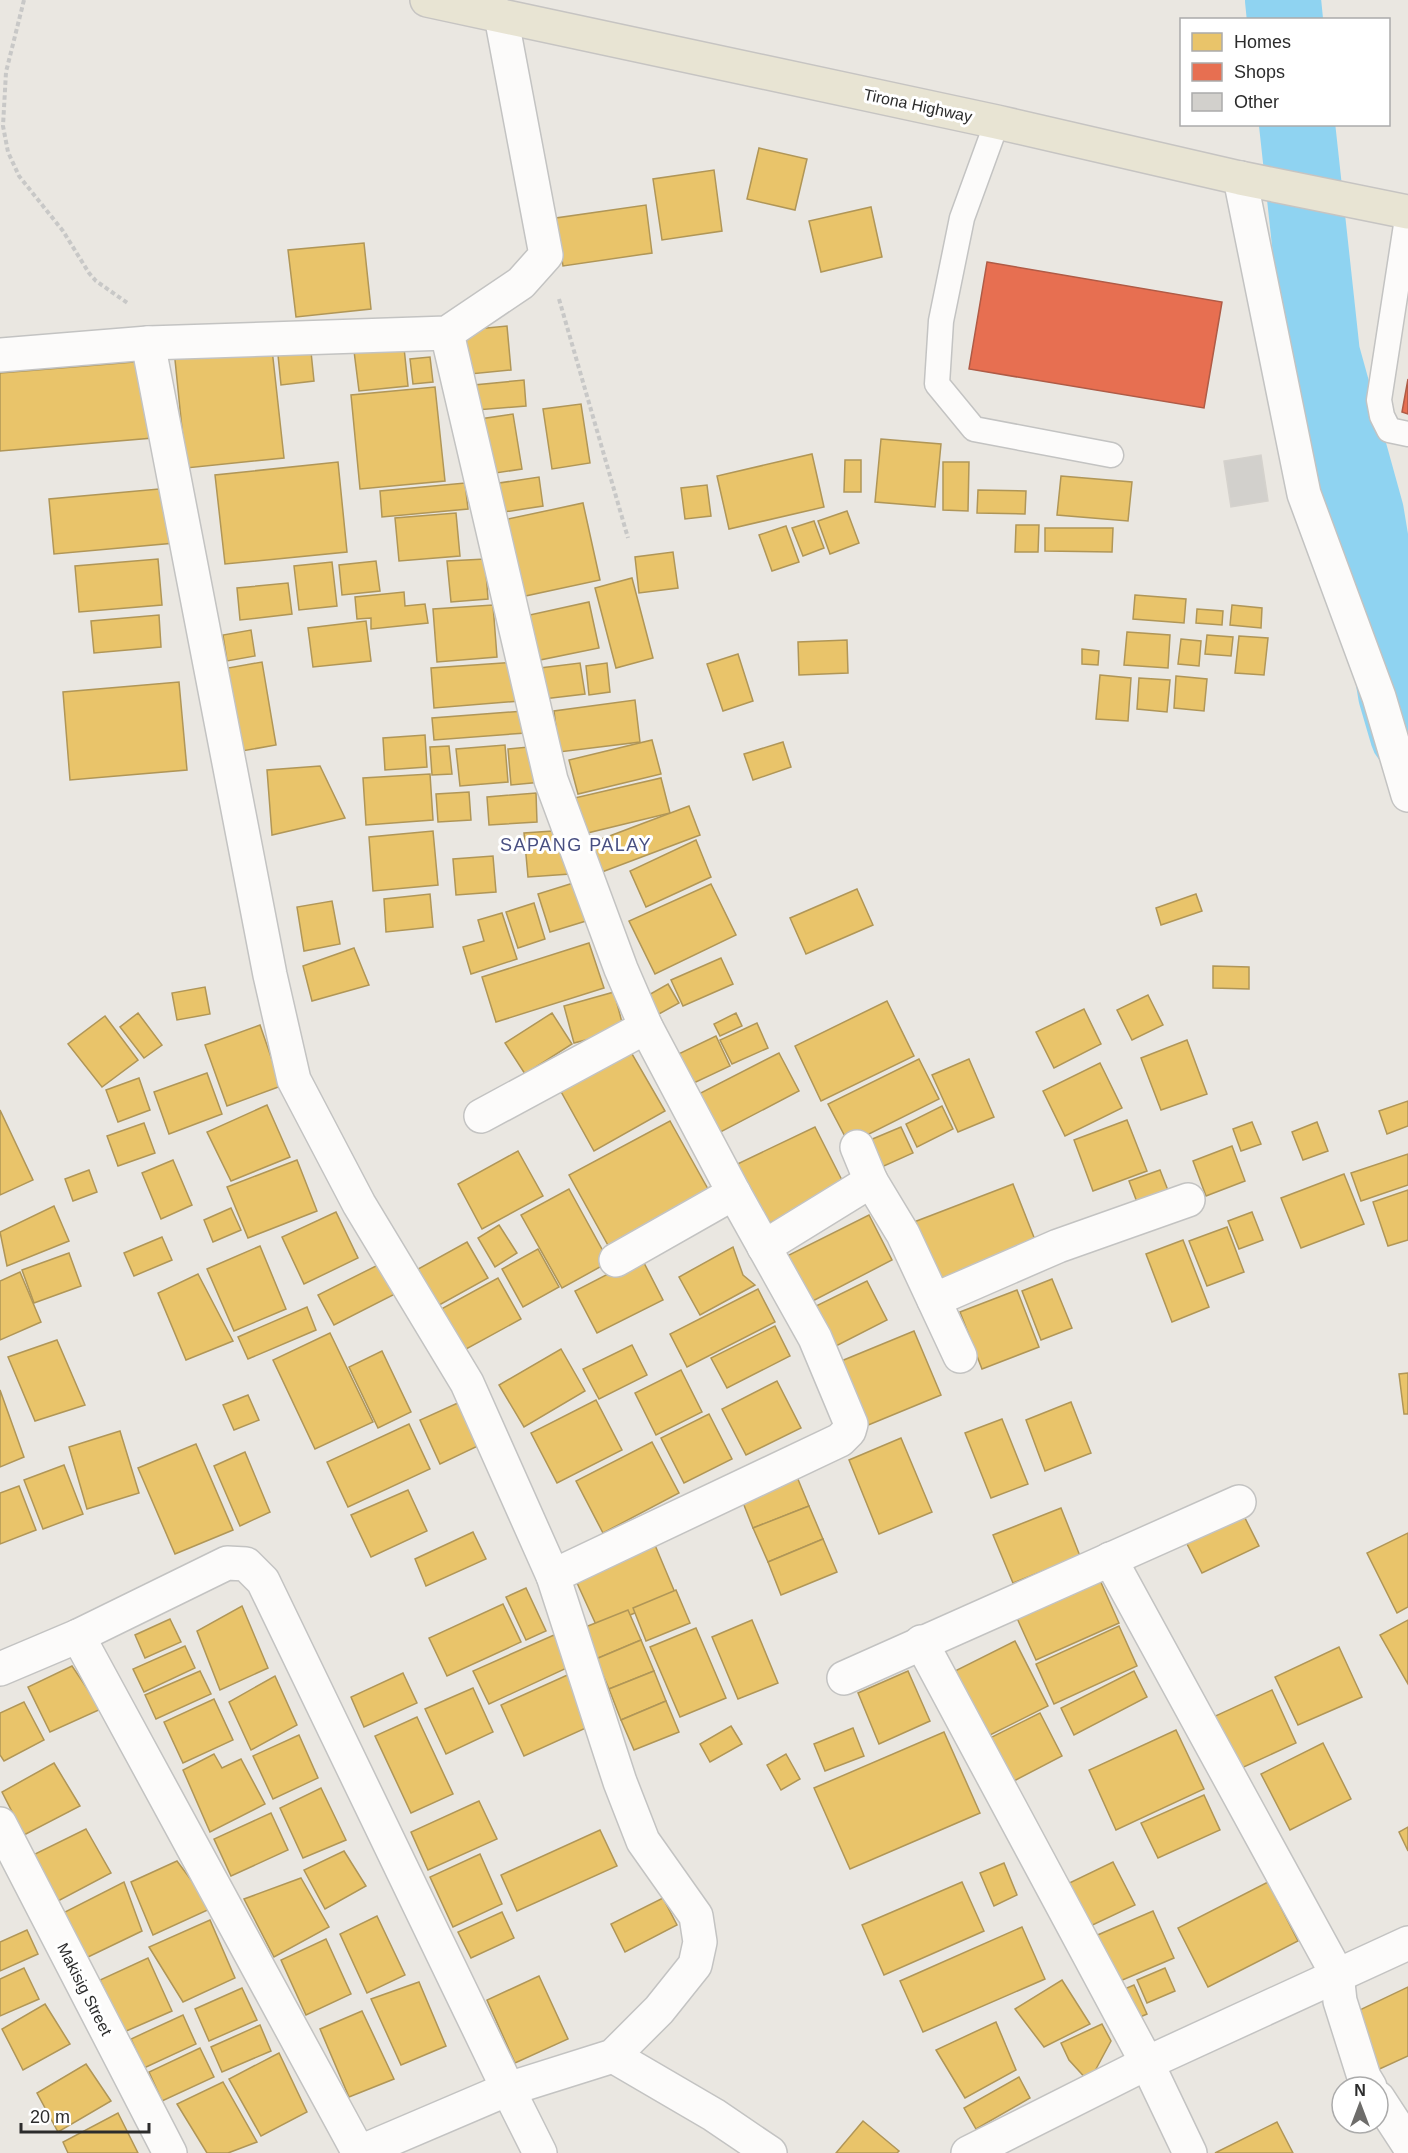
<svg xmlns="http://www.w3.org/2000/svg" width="1408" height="2153" font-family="Arial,sans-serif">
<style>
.homes{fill:#e9c46a;stroke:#b09657;stroke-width:1.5}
.shops{fill:#e76f51;stroke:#af5b46;stroke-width:1.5}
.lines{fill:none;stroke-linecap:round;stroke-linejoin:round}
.river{stroke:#8fd3f1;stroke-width:76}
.building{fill:#d2d0cc;stroke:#d5d2cd;stroke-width:1.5}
.lane-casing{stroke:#c3c3c2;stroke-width:27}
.street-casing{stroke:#c3c3c2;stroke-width:36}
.primary-casing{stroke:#c6c4c2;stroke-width:36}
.path{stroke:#c8c8c7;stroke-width:4;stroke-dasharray:4.5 3;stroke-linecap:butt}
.lane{stroke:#fcfbfa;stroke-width:24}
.street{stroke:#fcfbfa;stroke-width:33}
.primary{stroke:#e8e4d3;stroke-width:33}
.labels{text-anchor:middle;stroke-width:6;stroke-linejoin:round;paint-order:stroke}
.street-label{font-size:16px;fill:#2c2c2c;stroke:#fff}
.neighbourhood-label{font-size:18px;letter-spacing:1.5px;fill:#484f81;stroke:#fff}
</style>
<rect width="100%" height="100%" fill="#eae7e1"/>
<g class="homes">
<polygon points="759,148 807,159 795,210 747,199"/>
<polygon points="714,170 722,231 662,240 653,179"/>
<polygon points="646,205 652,253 563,266 556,218"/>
<polygon points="871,207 882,257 821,272 809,221"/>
<polygon points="364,243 371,309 296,317 288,250"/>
<polygon points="507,326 511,370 460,375 456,331"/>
<polygon points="403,338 408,386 359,391 353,343"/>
<polygon points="271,340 284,458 186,468 174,350"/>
<polygon points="310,342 314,381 281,385 277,345"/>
<polygon points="430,357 433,382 413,384 410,359"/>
<polygon points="146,361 153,438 0,451 0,373"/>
<polygon points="524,380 526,406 476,410 474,385"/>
<polygon points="435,387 445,481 360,489 351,395"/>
<polygon points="581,404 590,463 552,469 543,409"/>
<polygon points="513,414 522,469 489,474 480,419"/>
<polygon points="881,439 941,444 935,507 875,502"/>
<polygon points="812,454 824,507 729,529 717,476"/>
<polygon points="845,460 861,460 861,492 844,492"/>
<polygon points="338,462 347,552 225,564 215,475"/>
<polygon points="943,462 969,462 968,511 943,510"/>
<polygon points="1061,476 1132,482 1128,521 1057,515"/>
<polygon points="539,477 543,506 491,514 486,485"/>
<polygon points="465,483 468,509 382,517 380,491"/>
<polygon points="707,485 711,516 685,519 681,488"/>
<polygon points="170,488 175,543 54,554 49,499"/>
<polygon points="978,490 1026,491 1025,514 977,513"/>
<polygon points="583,503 600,580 516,598 499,521"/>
<polygon points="847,511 859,543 830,554 818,521"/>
<polygon points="456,513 460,556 399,561 395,518"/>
<polygon points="814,521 824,548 803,556 792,528"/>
<polygon points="1016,525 1039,525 1038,552 1015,552"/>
<polygon points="786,526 799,562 772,571 759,535"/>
<polygon points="1045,528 1113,528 1112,552 1045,551"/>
<polygon points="673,552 678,588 639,593 635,557"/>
<polygon points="158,559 162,605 79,612 75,566"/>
<polygon points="485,559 488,599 451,602 447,561"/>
<polygon points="376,561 380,591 342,595 339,565"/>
<polygon points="332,562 337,606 299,610 294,566"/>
<polygon points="632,578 653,658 616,668 595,588"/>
<polygon points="288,583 292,614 240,620 237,588"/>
<polygon points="404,592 405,606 425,604 428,623 371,629 371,618 357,619 355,597"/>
<polygon points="1135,595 1186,599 1184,623 1133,619"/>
<polygon points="589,602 599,648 535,661 525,616"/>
<polygon points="493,605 497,657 437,662 433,609"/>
<polygon points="1232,605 1262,608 1261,628 1230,625"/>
<polygon points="1197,609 1223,611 1222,625 1196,623"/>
<polygon points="159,615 161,647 94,653 91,621"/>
<polygon points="366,621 371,661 313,667 308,628"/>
<polygon points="251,630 255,656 227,661 223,635"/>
<polygon points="1127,632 1170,635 1168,668 1124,665"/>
<polygon points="1207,635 1233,637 1231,656 1205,654"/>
<polygon points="1239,636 1268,638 1264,675 1235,673"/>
<polygon points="1181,639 1201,641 1199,666 1178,664"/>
<polygon points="847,640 848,673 799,675 798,642"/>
<polygon points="1082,649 1099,651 1098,665 1082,664"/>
<polygon points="738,654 753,701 723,711 707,664"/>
<polygon points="262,662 276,745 242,751 228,668"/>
<polygon points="517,662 520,701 434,708 431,668"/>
<polygon points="580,663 585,694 535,700 532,669"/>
<polygon points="607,663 610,692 589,695 586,666"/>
<polygon points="1100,675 1131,678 1128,721 1096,719"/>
<polygon points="1176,676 1207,679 1204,711 1174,708"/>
<polygon points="1139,678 1170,680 1167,712 1137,709"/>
<polygon points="179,682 187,770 70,780 63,692"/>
<polygon points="635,700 640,742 559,752 554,711"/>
<polygon points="524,711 526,733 434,740 432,718"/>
<polygon points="425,735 427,767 385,770 383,738"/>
<polygon points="652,740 661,774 578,794 569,760"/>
<polygon points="783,742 791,767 753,780 744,754"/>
<polygon points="505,745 508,782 460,786 456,749"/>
<polygon points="449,746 452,774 432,775 430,747"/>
<polygon points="539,746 542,782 511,785 508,749"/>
<polygon points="320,766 345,818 272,835 267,770"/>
<polygon points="430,774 433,820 366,825 363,778"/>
<polygon points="661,778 670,813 575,836 566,800"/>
<polygon points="469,792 471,820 438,822 436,794"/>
<polygon points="536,793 537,822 489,825 487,797"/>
<polygon points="689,806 700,835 594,875 583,846"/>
<polygon points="567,830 570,874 528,877 524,833"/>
<polygon points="433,831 438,885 373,891 369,837"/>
<polygon points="696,840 711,877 646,907 630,871"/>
<polygon points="493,856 496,892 456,895 453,859"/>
<polygon points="583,880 596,918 550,932 538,894"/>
<polygon points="711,884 736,935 655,974 629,921"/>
<polygon points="857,889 873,925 806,954 790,918"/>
<polygon points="430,894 433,927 386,932 384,899"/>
<polygon points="1196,894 1202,911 1161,925 1156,908"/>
<polygon points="332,901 340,944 304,951 297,907"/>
<polygon points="534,903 545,939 518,948 506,912"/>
<polygon points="502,913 517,959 471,974 463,947 484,941 478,920"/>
<polygon points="589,943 604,988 496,1022 482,977"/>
<polygon points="354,948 369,985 312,1001 303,966"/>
<polygon points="721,958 733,984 683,1006 671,980"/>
<polygon points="1213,966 1249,967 1249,989 1213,988"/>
<polygon points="668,984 679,1003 648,1020 638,1001"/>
<polygon points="205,987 210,1014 177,1020 172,993"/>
<polygon points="614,992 624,1030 574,1043 564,1006"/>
<polygon points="1148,995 1163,1025 1132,1040 1117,1010"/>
<polygon points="887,1001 914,1056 821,1101 795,1046"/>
<polygon points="1084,1009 1101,1044 1054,1068 1036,1032"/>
<polygon points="138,1013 162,1045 144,1058 120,1027"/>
<polygon points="552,1013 572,1044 525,1074 505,1043"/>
<polygon points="736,1013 742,1026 720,1036 714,1024"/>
<polygon points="105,1016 138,1060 102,1087 68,1044"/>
<polygon points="757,1023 768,1048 732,1064 720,1040"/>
<polygon points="260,1025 281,1086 227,1106 205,1045"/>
<polygon points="716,1036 730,1066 681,1089 668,1059"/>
<polygon points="624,1040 665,1111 594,1151 554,1079"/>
<polygon points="1187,1040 1207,1094 1161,1110 1141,1058"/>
<polygon points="779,1053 799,1091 707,1139 687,1100"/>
<polygon points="919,1059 939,1099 849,1144 828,1104"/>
<polygon points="969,1059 994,1117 958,1132 932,1075"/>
<polygon points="1100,1063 1122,1108 1065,1136 1043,1091"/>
<polygon points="207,1073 222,1114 169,1134 154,1092"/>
<polygon points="139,1078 150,1110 118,1122 106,1090"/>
<polygon points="1408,1101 1408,1126 1387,1134 1379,1111"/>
<polygon points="267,1105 290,1157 231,1181 207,1132"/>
<polygon points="942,1106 953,1129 917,1147 906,1124"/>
<polygon points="0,1110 33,1180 0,1195"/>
<polygon points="1127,1120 1147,1171 1093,1191 1074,1140"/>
<polygon points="670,1121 713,1198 614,1256 569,1175"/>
<polygon points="1252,1122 1261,1144 1241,1151 1233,1129"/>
<polygon points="1317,1122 1328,1151 1303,1160 1292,1132"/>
<polygon points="144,1123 155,1153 118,1166 107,1136"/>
<polygon points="815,1127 847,1190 760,1227 729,1168"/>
<polygon points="901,1127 913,1153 875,1170 863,1143"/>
<polygon points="1232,1146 1245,1181 1206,1196 1193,1161"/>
<polygon points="518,1151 543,1196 482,1229 458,1184"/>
<polygon points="1408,1154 1408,1185 1361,1201 1351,1173"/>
<polygon points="173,1160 192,1205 161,1219 142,1173"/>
<polygon points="297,1160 317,1211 248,1238 227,1187"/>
<polygon points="89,1170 97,1192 73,1201 65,1179"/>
<polygon points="1160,1170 1171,1198 1140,1210 1129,1181"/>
<polygon points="1344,1174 1364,1224 1301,1248 1281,1198"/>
<polygon points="1013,1184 1039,1250 940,1288 914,1222"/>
<polygon points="569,1189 609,1262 562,1288 521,1215"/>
<polygon points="1408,1190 1408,1240 1388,1246 1373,1202"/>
<polygon points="54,1206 69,1241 7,1266 0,1232"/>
<polygon points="231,1208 241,1230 213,1242 204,1220"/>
<polygon points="336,1212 358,1258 304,1284 282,1237"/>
<polygon points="1252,1212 1263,1240 1239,1249 1228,1221"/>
<polygon points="869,1215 892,1260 805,1305 781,1259"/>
<polygon points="499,1225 517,1253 495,1267 478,1238"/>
<polygon points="1227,1227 1244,1272 1207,1286 1189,1241"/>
<polygon points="162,1237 172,1260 134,1276 124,1253"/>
<polygon points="1183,1240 1209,1307 1172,1322 1146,1254"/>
<polygon points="467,1242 488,1278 432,1309 411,1273"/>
<polygon points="260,1246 286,1309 234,1331 207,1269"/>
<polygon points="733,1247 743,1275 755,1285 700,1315 679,1277"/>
<polygon points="538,1249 559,1287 523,1307 502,1269"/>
<polygon points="69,1253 81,1286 34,1303 22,1270"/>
<polygon points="641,1257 663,1300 597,1333 575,1291"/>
<polygon points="380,1264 395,1294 334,1325 318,1295"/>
<polygon points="20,1272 41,1322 0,1340 0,1281"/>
<polygon points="198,1274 233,1341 186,1360 158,1293"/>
<polygon points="498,1278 521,1319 457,1354 434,1313"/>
<polygon points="1052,1279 1072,1328 1041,1340 1022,1291"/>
<polygon points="867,1281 887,1320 834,1347 814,1307"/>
<polygon points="758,1289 775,1322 687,1367 670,1334"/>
<polygon points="1017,1290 1039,1347 982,1369 960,1312"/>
<polygon points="307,1307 316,1330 248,1359 238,1337"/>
<polygon points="775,1326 790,1356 727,1388 711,1358"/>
<polygon points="914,1331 941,1395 861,1428 834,1364"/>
<polygon points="330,1333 373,1422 315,1449 273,1360"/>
<polygon points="57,1340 85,1405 35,1421 8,1357"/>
<polygon points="632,1345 647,1375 599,1399 583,1369"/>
<polygon points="561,1349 585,1391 524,1427 499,1385"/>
<polygon points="382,1351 411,1412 378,1428 349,1367"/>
<polygon points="681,1370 702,1412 656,1435 635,1393"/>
<polygon points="1408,1373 1408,1414 1404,1414 1399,1374"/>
<polygon points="777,1381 801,1428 746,1455 722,1409"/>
<polygon points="0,1390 24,1457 0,1467"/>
<polygon points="248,1395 259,1420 234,1430 223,1405"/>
<polygon points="596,1400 622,1450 557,1483 531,1433"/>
<polygon points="460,1402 480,1445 440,1464 420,1420"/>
<polygon points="1071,1402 1091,1453 1045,1471 1026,1420"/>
<polygon points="709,1414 732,1459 684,1483 661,1438"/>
<polygon points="1002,1419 1028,1484 991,1498 965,1433"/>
<polygon points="409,1424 430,1469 348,1507 327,1462"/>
<polygon points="120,1431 139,1493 87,1509 69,1447"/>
<polygon points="901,1438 932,1512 879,1534 849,1460"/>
<polygon points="652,1442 679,1493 603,1533 576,1481"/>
<polygon points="196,1444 233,1530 175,1554 138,1468"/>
<polygon points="245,1452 270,1512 240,1526 214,1466"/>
<polygon points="64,1465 83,1514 43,1529 24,1480"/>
<polygon points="795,1472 809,1506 753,1528 740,1495"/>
<polygon points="19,1486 36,1530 0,1544 0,1493"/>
<polygon points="408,1490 427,1531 371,1557 351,1515"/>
<polygon points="809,1506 823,1539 768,1562 753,1528"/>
<polygon points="1061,1508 1080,1556 1013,1583 993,1535"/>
<polygon points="1242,1512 1259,1546 1202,1573 1185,1540"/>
<polygon points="473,1532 486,1559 426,1586 415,1559"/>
<polygon points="1408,1533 1408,1607 1397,1613 1367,1553"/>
<polygon points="652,1538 676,1595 598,1629 572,1572"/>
<polygon points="823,1539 837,1572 781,1595 768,1562"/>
<polygon points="1099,1578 1119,1623 1036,1660 1016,1616"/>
<polygon points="526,1588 546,1631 526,1640 506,1597"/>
<polygon points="676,1590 690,1623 646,1641 633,1608"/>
<polygon points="503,1604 521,1642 447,1676 429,1638"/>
<polygon points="242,1606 268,1668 220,1690 197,1631"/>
<polygon points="628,1610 641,1640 596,1659 583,1628"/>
<polygon points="170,1619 181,1642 145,1658 135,1635"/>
<polygon points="752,1620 778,1683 738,1699 712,1637"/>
<polygon points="1408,1620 1408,1684 1380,1635"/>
<polygon points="1119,1626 1137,1666 1054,1704 1036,1664"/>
<polygon points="696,1628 726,1698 680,1717 650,1647"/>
<polygon points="554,1635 569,1667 489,1704 473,1671"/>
<polygon points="641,1640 654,1671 609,1689 596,1659"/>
<polygon points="1015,1641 1048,1706 986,1737 953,1672"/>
<polygon points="185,1646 195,1668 144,1692 133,1669"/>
<polygon points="1339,1647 1362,1697 1298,1725 1275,1677"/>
<polygon points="72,1666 101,1709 50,1732 28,1687"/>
<polygon points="200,1671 211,1694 156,1719 145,1695"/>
<polygon points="654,1671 666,1701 621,1720 609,1689"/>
<polygon points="908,1671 930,1721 879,1744 858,1693"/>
<polygon points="1134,1671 1147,1697 1074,1735 1061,1708"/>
<polygon points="574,1672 597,1723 524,1756 501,1705"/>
<polygon points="403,1673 417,1703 364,1727 351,1697"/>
<polygon points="275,1676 297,1725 251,1750 229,1702"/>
<polygon points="473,1688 493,1732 446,1754 425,1709"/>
<polygon points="1272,1690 1296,1743 1235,1771 1211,1718"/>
<polygon points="214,1699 233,1740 183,1763 164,1722"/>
<polygon points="666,1701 679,1732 634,1750 621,1720"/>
<polygon points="24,1702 44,1740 4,1761 0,1755 0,1713"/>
<polygon points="1040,1713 1062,1756 1008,1784 986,1740"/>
<polygon points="417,1717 453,1794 411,1813 375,1736"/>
<polygon points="731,1726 742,1744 710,1762 700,1744"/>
<polygon points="853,1728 864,1756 825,1771 814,1744"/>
<polygon points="1176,1730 1204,1789 1116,1830 1089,1770"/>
<polygon points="944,1732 980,1813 850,1869 814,1788"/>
<polygon points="299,1735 318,1778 273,1799 253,1756"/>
<polygon points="1323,1743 1351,1799 1290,1830 1261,1774"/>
<polygon points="214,1754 222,1768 241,1759 265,1804 210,1832 183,1770"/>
<polygon points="786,1754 800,1779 781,1790 767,1765"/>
<polygon points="54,1763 80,1806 24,1835 2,1792"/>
<polygon points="321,1788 346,1840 303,1858 280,1808"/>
<polygon points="1204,1795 1220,1830 1158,1858 1141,1823"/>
<polygon points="479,1801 497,1839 428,1870 411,1832"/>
<polygon points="271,1813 288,1850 231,1876 214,1839"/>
<polygon points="1408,1827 1408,1851 1399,1832"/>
<polygon points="86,1829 111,1873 58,1901 33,1855"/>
<polygon points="600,1830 617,1866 517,1911 501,1875"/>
<polygon points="344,1851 366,1886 325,1909 304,1870"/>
<polygon points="480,1854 502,1904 453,1927 430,1877"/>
<polygon points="177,1861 212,1908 153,1935 131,1882"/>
<polygon points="1113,1862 1135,1905 1084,1929 1061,1887"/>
<polygon points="1004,1863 1017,1895 994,1906 980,1873"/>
<polygon points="301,1878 329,1927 274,1957 244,1899"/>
<polygon points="124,1882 142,1931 86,1958 63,1913"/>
<polygon points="962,1882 984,1931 884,1975 862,1925"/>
<polygon points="1268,1882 1298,1941 1208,1987 1178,1928"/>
<polygon points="663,1898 677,1925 625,1952 611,1924"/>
<polygon points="1153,1911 1174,1958 1113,1984 1093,1937"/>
<polygon points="502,1912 514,1938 471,1958 458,1932"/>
<polygon points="377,1916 405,1975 367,1993 340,1934"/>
<polygon points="210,1920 235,1978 183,2002 149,1947"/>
<polygon points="1022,1927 1045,1979 923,2032 900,1981"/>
<polygon points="27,1930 38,1954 0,1971 0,1942"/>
<polygon points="326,1939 351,1994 306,2015 281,1960"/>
<polygon points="148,1958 172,2011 124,2032 100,1980"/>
<polygon points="24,1968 39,1999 0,2016 0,1979"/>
<polygon points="1165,1968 1175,1991 1147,2003 1137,1980"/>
<polygon points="539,1976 568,2039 515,2063 487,2000"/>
<polygon points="1062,1980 1090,2024 1044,2047 1015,2009"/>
<polygon points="419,1982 446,2046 401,2065 371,1999"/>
<polygon points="1134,1985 1147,2014 1126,2023 1113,1994"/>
<polygon points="1408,1987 1408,2056 1373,2072 1347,2016"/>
<polygon points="242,1988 257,2020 209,2041 195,2009"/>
<polygon points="45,2004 70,2044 23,2070 2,2029"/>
<polygon points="362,2011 394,2079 349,2097 320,2029"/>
<polygon points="183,2015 196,2044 144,2068 131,2039"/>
<polygon points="996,2022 1016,2070 965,2098 936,2050"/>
<polygon points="1102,2024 1111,2041 1089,2082 1069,2060 1061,2043"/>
<polygon points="260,2025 271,2051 222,2072 211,2047"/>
<polygon points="200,2048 214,2077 162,2101 149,2072"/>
<polygon points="279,2053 307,2112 261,2136 229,2079"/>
<polygon points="86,2064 111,2101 58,2132 37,2093"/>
<polygon points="1019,2077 1030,2098 976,2129 964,2108"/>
<polygon points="223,2082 257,2142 228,2153 207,2153 177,2104"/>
<polygon points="118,2113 138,2153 68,2153 63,2142"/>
<polygon points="863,2121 899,2151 897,2153 836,2153"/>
<polygon points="1277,2122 1293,2153 1215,2153"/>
</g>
<g class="shops">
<polygon points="987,262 1222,302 1204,408 969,369"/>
<polygon points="1408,379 1408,414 1402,412"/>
</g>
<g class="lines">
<g class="river">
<polyline points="1283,0 1285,20"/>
<polyline points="1297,124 1322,354 1366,513 1396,694 1408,735"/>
</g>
</g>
<polygon class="building" points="1261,455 1268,501 1231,507 1224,461"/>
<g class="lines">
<defs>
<g id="lane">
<polyline points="997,122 962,218 941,321 937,384 974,429 1111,455"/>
<polyline points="1408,212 1379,400 1382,416 1389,430 1408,434"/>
</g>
<g id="street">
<polyline points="1240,178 1304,494 1379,697 1408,795"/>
<polyline points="447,333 551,780 621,969 646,1027 734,1193 815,1338 851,1424 849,1431 840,1440 553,1576"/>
<polyline points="0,355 148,343 447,333 521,283 546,255 501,16"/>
<polyline points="481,1116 646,1027"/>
<polyline points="857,1147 871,1181"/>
<polyline points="764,1247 871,1181 903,1234 960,1356"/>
<polyline points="616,1260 734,1193"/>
<polyline points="934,1300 1058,1246 1188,1200"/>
<polyline points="1110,1559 1337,1974 1340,2001 1364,2077 1370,2087"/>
<polyline points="78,1636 359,2153"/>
<polyline points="921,1642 1147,2063 1190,2153"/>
<polyline points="0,1669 78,1636 227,1563 246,1564 263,1581 508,2089 613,2056 659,2010 695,1965 700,1942 696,1916 643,1841 620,1782 553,1576 467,1383 359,1204 294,1080 270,975 148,343"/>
<polyline points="844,1678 1239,1502"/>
<polyline points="0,1824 170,2153"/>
<polyline points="613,2056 714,2115 770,2153"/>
<polyline points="1378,2098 1408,2144"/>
<polyline points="358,2153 508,2089 540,2153"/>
<polyline points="968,2153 1147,2063 1408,1943"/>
</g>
<polyline id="primary" points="427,0 997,122 1240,178 1408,212"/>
</defs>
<use href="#lane" class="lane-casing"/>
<use href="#street" class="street-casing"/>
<use href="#primary" class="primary-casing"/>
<g class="path">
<polyline points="24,0 6,72 3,126 8,152 19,176 63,231 89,273 96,281 129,304"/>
<polyline points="559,299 628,538"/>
</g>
<use href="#lane" class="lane"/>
<use href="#street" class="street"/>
<use href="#primary" class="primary"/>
</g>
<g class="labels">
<g class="street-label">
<text transform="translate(918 105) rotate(12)" y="6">Tirona Highway</text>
<text transform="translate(85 1989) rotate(63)" y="6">Makisig Street</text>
</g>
<g class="neighbourhood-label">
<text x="576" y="851">SAPANG PALAY</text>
</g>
</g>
<rect x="1180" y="18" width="210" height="108" fill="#ffffff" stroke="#ababab" stroke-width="1.5"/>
<rect x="1192" y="33" width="30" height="18" fill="#e9c46a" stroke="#ababab" stroke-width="1.5"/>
<text x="1234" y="48" font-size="18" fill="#2c2c2c">Homes</text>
<rect x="1192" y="63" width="30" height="18" fill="#e76f51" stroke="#ababab" stroke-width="1.5"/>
<text x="1234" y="78" font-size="18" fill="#2c2c2c">Shops</text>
<rect x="1192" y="93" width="30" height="18" fill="#d2d0cc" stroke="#ababab" stroke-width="1.5"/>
<text x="1234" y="108" font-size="18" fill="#2c2c2c">Other</text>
<g transform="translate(1360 2105)"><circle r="28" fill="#ffffff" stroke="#ababab" stroke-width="1.5"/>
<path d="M0-4.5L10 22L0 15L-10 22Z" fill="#6e6d6b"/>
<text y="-9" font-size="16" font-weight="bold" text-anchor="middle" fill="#2c2c2c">N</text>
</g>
<path d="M21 2123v9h128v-9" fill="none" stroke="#2c2c2c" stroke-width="3"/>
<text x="30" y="2123" font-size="18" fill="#2c2c2c" stroke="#ffffff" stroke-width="4.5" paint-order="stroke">20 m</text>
</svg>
